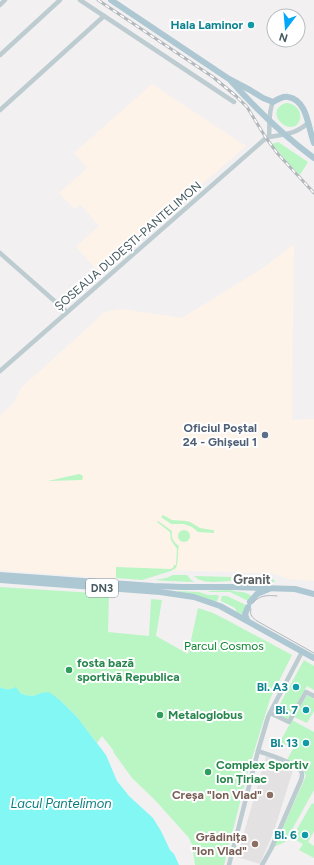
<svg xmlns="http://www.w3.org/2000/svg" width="314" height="865" font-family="Figtree,sans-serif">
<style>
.commercial{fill:#fef3e9}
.education{fill:#e4e1e3}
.green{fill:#baf5c4}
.water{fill:#82f7f4}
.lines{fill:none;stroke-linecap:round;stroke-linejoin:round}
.minor{stroke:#bcccd1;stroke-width:4.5}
.major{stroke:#adc8d2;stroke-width:6}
.tram{stroke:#b2b8bc;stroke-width:1}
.rail-casing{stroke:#b2b8bc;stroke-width:3}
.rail{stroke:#fff;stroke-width:1.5;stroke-dasharray:4.5;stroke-linecap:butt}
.culture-dot{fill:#0f9aa8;stroke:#fff;stroke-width:1.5}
.service-dot{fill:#5c6f8a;stroke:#fff;stroke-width:1.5}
.leisure-dot{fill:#2e9e5b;stroke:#fff;stroke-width:1.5}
.education-dot{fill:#8d6e63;stroke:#fff;stroke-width:1.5}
.labels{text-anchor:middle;stroke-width:4;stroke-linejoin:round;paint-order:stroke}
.shield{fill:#fff;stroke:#7e8c90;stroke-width:1}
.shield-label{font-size:11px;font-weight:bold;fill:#465a60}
.culture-label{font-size:12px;font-weight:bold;fill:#0d838f;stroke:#fff;text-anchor:end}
.street-label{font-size:12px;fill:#465a60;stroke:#fff}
.service-label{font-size:12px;font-weight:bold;fill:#4e5e75;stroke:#fff;text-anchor:end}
.park-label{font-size:12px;fill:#0c862e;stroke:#fff}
.leisure-label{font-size:12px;font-weight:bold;fill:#27864d;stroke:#fff;text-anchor:start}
.education-label{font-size:12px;font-weight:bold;fill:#785e54;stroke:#fff;text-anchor:end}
.neighbourhood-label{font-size:13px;font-weight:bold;fill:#5c6366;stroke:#fff}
.water-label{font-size:13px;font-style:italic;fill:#067e7c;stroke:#fff}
</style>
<rect width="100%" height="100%" fill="#f3f0f1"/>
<g class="commercial">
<polygon points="152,84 246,146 100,273 76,247 99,226 80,204 75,209 59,193 87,168 74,153"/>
<polygon points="294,244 292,388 292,420 314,419 314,581 288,579 272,573 117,569 116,579 0,570 0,416 14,403 21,388 105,312 121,309 182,318 266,266"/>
</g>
<polygon class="education" points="266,756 285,762 294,767 274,831 260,864 237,857"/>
<g class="green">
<path d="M286,103C294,103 302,110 300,119C294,141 260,112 286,103Z"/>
<polygon points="278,142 308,162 300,175 289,164 272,144"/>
<polygon points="79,474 82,475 83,477 82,480 48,481"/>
<polygon points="163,515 172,520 186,521 190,522 200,528 212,530 214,530 214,533 198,532 192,527 184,524 171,524 161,517"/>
<path d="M158,521L172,531C171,537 173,542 179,546C177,552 179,561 176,568L171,571L142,580L116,578V567L170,569L173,568L174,565H176L177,549L171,540L170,532L157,522Z"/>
<circle cx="184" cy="536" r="6"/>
<polygon points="173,575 187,575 191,580 195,582 168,581 155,580 166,578"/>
<path d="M194,576L231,577V581C219,581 203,585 194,576Z"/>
<polygon points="233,577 271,578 274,580 275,582 233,581"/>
<polygon points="0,587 109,594 108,632 149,636 151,599 162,600 156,636 188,654 198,608 213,613 225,619 292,655 270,699 247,775 224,865 195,865 192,845 189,838 154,799 132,778 114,753 113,750 102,736 97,743 77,717 61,701 41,693 33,696 25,695 10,689 5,689 0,687"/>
<path d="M231,590C238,593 246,590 252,597L248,601L230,592H211L207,591Z"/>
<polygon points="178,592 178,591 199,592 208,595 217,595 219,596 217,601 216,602"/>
<polygon points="222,596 227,596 246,605 242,614 237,612 235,608 221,601 221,598"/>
<polygon points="304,660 314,666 314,690 307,686 288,720 275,713"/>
<polygon points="307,695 314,699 314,711 307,723 294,717"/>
<path d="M292,720L314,732V790L285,842L274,847L306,776C303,767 295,765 287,760L293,749L280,742Z"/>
<polygon points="312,803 314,804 314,831 308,842 314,846 314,858 299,850 303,844 292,838"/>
</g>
<path class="water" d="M0,687C6,690 10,690 16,687L20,693L25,695L33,696L41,693L49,692L61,701L77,717L106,755L117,781L129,796L153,818L161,831L170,850L174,854L179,865H0Z"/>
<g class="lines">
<g class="minor">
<polyline points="80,0 234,102"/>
<polyline points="0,5 5,0"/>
<polyline points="0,55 60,0"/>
<polyline points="0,110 104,16"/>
<path d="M269,137C270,126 268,112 273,102"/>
<polyline points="0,253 67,312"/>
<path d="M0,371L266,138L269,137C285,134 296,134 308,123"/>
<polyline points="270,713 289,722 306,692 314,696"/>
<path d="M258,751C267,754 297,763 301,771C303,774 302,777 301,780L271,849L262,865"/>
<polyline points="229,865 258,751 268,717 273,707 302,652"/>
</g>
<g class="major">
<path d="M111,0L229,79L250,90L263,98L273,102C278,99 283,96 288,97C308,100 308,129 314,143"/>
<path d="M231,81C256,109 284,136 314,158"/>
<polyline points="0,575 153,586 183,587 233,587 295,589 314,594"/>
<polyline points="0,580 160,592 194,597 220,606 314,658"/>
<polyline points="250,602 257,594 269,589"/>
<polyline points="247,620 245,614 248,607"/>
</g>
<g class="tram">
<path d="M253,603C259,595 268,595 277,596"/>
<path d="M251,609C249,615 253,618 257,621L314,653"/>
</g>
<defs>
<polyline id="rail" points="98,0 213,77 236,96 247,107 266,138 278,154 314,193"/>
</defs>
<use href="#rail" class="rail-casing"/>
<use href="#rail" class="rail"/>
</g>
<g class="culture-dot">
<circle cx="251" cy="25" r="4"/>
<circle cx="296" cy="687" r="4"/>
<circle cx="306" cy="710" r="4"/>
<circle cx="306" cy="743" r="4"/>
<circle cx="305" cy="835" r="4"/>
</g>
<circle class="service-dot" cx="265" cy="435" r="4"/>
<g class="leisure-dot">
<circle cx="69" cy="670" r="4"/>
<circle cx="160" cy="715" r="4"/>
<circle cx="208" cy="772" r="4"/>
</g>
<g class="education-dot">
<circle cx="270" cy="795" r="4"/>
<circle cx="255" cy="844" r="4"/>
</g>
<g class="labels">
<rect class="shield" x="86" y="579" width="32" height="18" rx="3"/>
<g class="shield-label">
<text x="102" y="592">DN3</text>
</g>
<g class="culture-label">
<text x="243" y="29">Hala Laminor</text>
<text x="288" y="691">Bl. A3</text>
<text x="298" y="714">Bl. 7</text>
<text x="298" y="747">Bl. 13</text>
<text x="297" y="839">Bl. 6</text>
</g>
<g class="street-label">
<text transform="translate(128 246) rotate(-41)" y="4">ȘOSEAUA DUDEȘTI-PANTELIMON</text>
</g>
<g class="service-label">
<text x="257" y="432">Oficiul Poștal<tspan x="257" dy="14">24 - Ghișeul 1</tspan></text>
</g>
<g class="park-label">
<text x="224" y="650">Parcul Cosmos</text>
</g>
<g class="leisure-label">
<text x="77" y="667">fosta bază<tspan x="77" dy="14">sportivă Republica</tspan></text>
<text x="168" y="719">Metaloglobus</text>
<text x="216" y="769">Complex Sportiv<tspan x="216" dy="14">Ion Țiriac</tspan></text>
</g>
<g class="education-label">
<text x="262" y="799">Creșa "Ion Vlad"</text>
<text x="247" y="841">Grădinița<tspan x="247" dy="14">"Ion Vlad"</tspan></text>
</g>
<g class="neighbourhood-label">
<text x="252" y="584">Granit</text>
</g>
<g class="water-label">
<text x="61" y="808">Lacul Pantelimon</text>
</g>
</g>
<g transform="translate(286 28) rotate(196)"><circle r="19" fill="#ffffff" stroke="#b5bdbf"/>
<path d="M0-3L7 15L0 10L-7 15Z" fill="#03a7fa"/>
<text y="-6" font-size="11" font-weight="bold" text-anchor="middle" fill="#465a60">N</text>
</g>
</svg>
